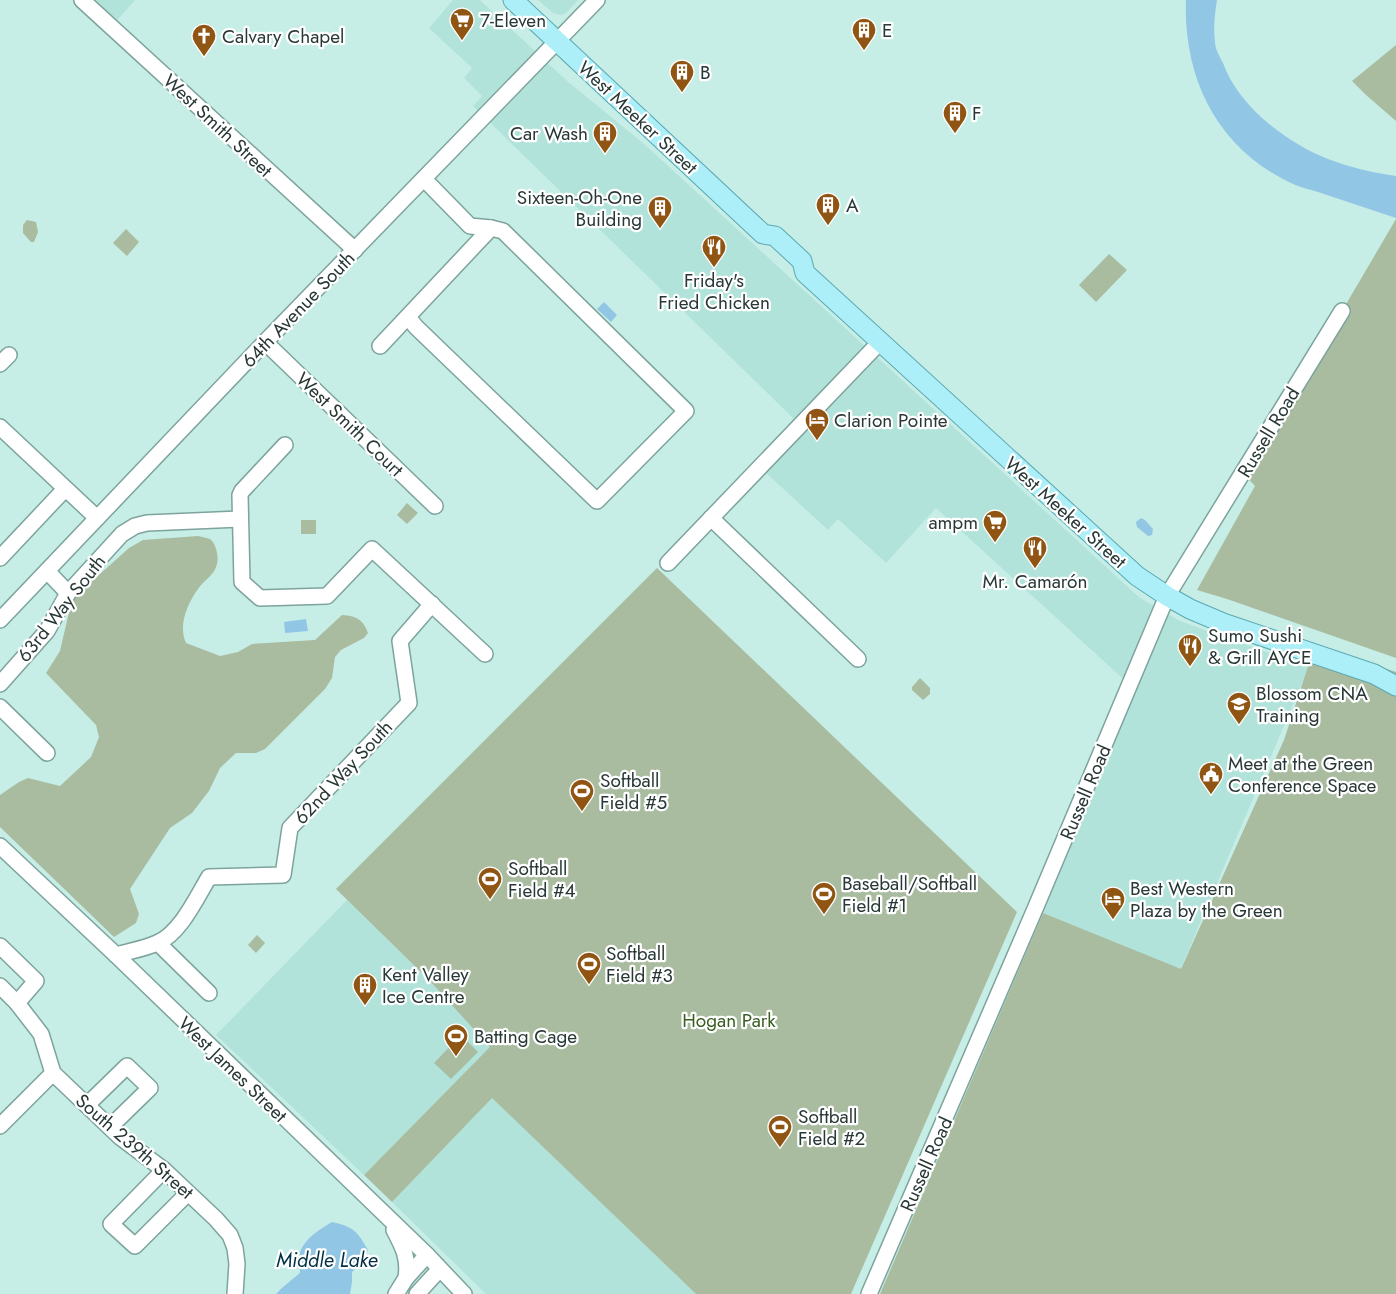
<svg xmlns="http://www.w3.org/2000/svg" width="1396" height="1294" font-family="Jost,sans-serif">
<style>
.built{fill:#b2e3db}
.green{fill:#a9bca0}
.water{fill:#91c6e4}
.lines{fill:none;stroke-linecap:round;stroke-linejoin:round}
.minor-casing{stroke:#7da39d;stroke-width:18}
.major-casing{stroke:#5ba8b2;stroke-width:21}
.minor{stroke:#fff;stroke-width:15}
.major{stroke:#adeff8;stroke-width:19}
.labels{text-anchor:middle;stroke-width:4.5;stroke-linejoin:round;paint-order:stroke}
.poi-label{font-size:19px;fill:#283836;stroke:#fff;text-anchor:start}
.street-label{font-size:19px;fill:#283836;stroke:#fff}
.park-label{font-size:19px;fill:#385e21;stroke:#fff}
.water-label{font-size:20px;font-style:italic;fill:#013044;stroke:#fff}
</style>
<rect width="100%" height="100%" fill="#c6eee7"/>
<g class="built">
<polygon points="81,0 135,0 111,27"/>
<polygon points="453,0 480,0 566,80 643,143 1140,598 1180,621 1309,667 1178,975 1043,913 1135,692 1121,677 936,508 886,563 838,519 828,530 754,462 794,419 473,106 482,96 464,78 472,68 429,28"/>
<polygon points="538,0 578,0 566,13 561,15 553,13"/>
<polygon points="347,900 494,1044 364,1175 216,1035"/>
<polygon points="492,1097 580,1182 696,1294 486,1294 392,1202"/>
</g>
<g class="green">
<polygon points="1396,45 1396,121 1366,95 1352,81"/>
<polygon points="1396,219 1396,658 1227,599 1197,590 1255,486 1243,473 1342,311"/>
<polygon points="27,220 36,222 38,232 34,242 31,242 23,233 23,225"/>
<polygon points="126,229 139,242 127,256 113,243"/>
<polygon points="1109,254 1127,270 1096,302 1079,285"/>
<polygon points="407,503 418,513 407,524 397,515"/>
<rect x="301" y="520" width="15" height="14"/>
<path d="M198,536C202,537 207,538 210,539C216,543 219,557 217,564C215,575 204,580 198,589C187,604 178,626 186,643L220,656L238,652L252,644L315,640L342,615C356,616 363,619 368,633L364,638L341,650L335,657L332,678L325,689L265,749L256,753H236L220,768L209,791L192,813L170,828L130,889L139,914L136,923L114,937L0,827V795L19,782L28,778L60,786L91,757L99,737L96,725L46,673L60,651L72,599L129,548L143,540Z"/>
<polygon points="657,568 1017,912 851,1294 696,1294 492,1098 392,1202 364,1175 490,1047 430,981 336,889"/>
<polygon points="1315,645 1396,672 1396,1294 880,1294 1043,913 1181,969 1284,740"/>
<polygon points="920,678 930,688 930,694 923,700 912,690 912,687"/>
<polygon points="257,935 265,943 256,953 248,945"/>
<polygon points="461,1035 478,1052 451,1079 434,1063"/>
</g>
<g class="water">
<path d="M1186,0H1217C1215,13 1213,28 1215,42C1215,49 1220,57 1223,63C1231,85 1245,102 1262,118C1303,154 1343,168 1396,176V218C1372,210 1348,202 1324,194C1313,190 1301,188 1291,183C1218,149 1183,79 1186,0Z"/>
<polygon points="604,302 617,315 611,322 597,309"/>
<polygon points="1141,518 1145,520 1153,529 1152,535 1148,536 1137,527 1136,522"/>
<polygon points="306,619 308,631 285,633 284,622"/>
<path d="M332,1222C354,1227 357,1231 368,1250L361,1264L352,1272V1282L350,1294H276C283,1286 292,1280 300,1273C300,1266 299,1258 300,1252C305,1238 320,1229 332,1222Z"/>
</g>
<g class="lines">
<defs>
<g id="minor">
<polyline points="82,0 355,250"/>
<polyline points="408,317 416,327 597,501 686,411 503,231 491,228 470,226 424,179"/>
<polyline points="265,342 435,506"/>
<polyline points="380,346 491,228"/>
<polyline points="0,364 9,355"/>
<polyline points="0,427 97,518"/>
<polyline points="285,445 242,491 240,495 242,582 260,598 327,596 372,549 485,654"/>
<polyline points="711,518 858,659"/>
<polyline points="0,558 65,489"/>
<polyline points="668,563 880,342"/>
<polyline points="47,571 68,593"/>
<polyline points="0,620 265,342 597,0"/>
<polyline points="0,684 47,631 68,593 122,534 135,526 147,523 240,519"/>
<polyline points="0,707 47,753"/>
<polyline points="0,846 116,955 427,1255 464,1294"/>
<polyline points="158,943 209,993"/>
<polyline points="0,946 36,981 17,1003"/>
<path d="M116,955C129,951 144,949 157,943C180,934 197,897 209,877L283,875L290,828L409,703L400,641L432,604"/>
<polyline points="0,986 17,1003 41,1034 53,1073 120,1137 164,1170 216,1219 230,1235 235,1248 237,1264 235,1294"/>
<polyline points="87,1105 127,1066 150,1088 110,1127"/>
<polyline points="0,1126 53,1073"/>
<polyline points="164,1170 111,1224 135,1246 188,1193"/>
<path d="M394,1230C403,1247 409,1258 406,1278"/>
<polyline points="396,1294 406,1278 427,1255"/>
<polyline points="417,1294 439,1270"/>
<polyline points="869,1294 1035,909 1167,596 1342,311"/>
</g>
<polyline id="major" points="513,0 763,234 775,236 802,261 805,273 1137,576 1167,596 1190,609 1223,623 1374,674 1396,686"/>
</defs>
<use href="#minor" class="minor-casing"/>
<use href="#major" class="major-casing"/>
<use href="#minor" class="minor"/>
<use href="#major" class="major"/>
</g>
<defs>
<symbol id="supermarket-pin" viewBox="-11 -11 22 30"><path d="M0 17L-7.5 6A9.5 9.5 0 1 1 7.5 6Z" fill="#905513" stroke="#fff"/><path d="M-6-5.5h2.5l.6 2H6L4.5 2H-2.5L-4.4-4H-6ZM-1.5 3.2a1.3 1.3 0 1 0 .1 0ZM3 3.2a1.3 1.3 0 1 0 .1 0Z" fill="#fff"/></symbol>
<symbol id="building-pin" viewBox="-11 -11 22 30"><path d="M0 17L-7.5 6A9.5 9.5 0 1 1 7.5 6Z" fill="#905513" stroke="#fff"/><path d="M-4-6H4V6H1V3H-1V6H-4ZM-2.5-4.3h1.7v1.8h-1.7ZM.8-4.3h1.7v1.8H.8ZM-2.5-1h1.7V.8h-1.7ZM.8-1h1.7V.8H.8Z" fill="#fff"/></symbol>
<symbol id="church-pin" viewBox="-11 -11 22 30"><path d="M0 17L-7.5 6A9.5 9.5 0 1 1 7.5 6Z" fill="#905513" stroke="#fff"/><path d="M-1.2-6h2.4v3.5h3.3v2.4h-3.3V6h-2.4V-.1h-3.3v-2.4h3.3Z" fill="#fff"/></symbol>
<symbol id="restaurant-pin" viewBox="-11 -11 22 30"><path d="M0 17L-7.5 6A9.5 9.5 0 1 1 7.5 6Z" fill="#905513" stroke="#fff"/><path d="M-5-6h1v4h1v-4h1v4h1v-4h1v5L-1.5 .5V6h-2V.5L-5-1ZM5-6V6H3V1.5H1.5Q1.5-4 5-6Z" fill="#fff"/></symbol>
<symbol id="hotel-pin" viewBox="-11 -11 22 30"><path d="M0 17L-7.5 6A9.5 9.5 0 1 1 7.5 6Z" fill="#905513" stroke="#fff"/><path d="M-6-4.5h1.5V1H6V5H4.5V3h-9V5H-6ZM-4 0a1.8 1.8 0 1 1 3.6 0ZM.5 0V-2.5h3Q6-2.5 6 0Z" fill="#fff"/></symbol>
<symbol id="school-pin" viewBox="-11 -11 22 30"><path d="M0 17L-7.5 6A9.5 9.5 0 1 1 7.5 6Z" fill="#905513" stroke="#fff"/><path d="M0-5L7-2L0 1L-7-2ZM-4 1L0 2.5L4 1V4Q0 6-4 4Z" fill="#fff"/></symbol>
<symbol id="civic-pin" viewBox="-11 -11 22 30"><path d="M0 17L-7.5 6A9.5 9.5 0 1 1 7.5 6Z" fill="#905513" stroke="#fff"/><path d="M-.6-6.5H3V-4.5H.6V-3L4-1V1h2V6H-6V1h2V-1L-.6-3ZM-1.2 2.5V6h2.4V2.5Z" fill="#fff"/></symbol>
<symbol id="stadium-pin" viewBox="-11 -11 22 30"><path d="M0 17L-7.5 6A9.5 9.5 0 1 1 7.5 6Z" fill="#905513" stroke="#fff"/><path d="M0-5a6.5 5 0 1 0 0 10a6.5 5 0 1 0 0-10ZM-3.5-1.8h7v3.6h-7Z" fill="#fff"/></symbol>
</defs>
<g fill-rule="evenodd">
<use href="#supermarket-pin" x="448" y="6" width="28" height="38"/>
<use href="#building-pin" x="850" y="16" width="28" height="38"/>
<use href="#church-pin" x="190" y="22" width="28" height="38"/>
<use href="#building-pin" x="668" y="58" width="28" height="38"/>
<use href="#building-pin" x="941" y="99" width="28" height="38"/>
<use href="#building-pin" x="591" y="119" width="28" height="38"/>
<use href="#building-pin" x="814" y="191" width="28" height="38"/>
<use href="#building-pin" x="646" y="194" width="28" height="38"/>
<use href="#restaurant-pin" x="700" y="233" width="28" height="38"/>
<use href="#hotel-pin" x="803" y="406" width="28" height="38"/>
<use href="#supermarket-pin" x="981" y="508" width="28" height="38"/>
<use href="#restaurant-pin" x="1021" y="534" width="28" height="38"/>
<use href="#restaurant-pin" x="1176" y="632" width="28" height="38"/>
<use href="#school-pin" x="1225" y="690" width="28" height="38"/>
<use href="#civic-pin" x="1197" y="760" width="28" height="38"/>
<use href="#stadium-pin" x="568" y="777" width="28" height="38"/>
<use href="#stadium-pin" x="476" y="865" width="28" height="38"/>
<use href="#stadium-pin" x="810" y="880" width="28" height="38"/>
<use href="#hotel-pin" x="1099" y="885" width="28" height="38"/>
<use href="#stadium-pin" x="575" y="950" width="28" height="38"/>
<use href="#building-pin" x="351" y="971" width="28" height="38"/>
<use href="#stadium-pin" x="442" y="1022" width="28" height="38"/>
<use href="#stadium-pin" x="766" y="1113" width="28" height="38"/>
</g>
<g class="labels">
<g class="poi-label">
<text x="480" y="27">7-Eleven</text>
<text x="882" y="37">E</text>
<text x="222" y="43">Calvary Chapel</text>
<text x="700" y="79">B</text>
<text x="972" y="120">F</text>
<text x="588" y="140" text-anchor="end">Car Wash</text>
<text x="642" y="204" text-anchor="end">Sixteen-Oh-One<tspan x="642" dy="22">Building</tspan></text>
<text x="846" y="212">A</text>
<text x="714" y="287" text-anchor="middle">Friday's<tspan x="714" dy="22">Fried Chicken</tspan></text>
<text x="834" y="427">Clarion Pointe</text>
<text x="978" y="529" text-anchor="end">ampm</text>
<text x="1035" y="588" text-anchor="middle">Mr. Camarón</text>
<text x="1208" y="642">Sumo Sushi<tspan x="1208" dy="22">&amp; Grill AYCE</tspan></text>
<text x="1256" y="700">Blossom CNA<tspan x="1256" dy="22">Training</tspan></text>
<text x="1228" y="770">Meet at the Green<tspan x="1228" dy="22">Conference Space</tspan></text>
<text x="600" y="787">Softball<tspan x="600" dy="22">Field #5</tspan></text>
<text x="508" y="875">Softball<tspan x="508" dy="22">Field #4</tspan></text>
<text x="842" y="890">Baseball/Softball<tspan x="842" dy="22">Field #1</tspan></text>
<text x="1130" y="895">Best Western<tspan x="1130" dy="22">Plaza by the Green</tspan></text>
<text x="606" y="960">Softball<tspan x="606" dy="22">Field #3</tspan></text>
<text x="382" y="981">Kent Valley<tspan x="382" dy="22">Ice Centre</tspan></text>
<text x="474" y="1043">Batting Cage</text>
<text x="798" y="1123">Softball<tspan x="798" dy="22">Field #2</tspan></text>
</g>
<g class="street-label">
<text transform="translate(638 117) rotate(43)" y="7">West Meeker Street</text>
<text transform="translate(218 125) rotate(43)" y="7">West Smith Street</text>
<text transform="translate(298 309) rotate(-46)" y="7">64th Avenue South</text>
<text transform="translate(350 424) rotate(44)" y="7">West Smith Court</text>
<text transform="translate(1268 432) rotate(-59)" y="7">Russell Road</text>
<text transform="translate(1066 512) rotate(42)" y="7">West Meeker Street</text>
<text transform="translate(61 608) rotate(-52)" y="7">63rd Way South</text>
<text transform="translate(343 772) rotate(-47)" y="7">62nd Way South</text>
<text transform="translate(1085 792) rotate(-67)" y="7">Russell Road</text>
<text transform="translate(233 1069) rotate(44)" y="7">West James Street</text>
<text transform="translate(135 1146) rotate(41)" y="7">South 239th Street</text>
<text transform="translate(926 1164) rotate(-66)" y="7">Russell Road</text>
</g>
<g class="park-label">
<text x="729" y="1027">Hogan Park</text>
</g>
<g class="water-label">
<text x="327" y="1267">Middle Lake</text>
</g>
</g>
</svg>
